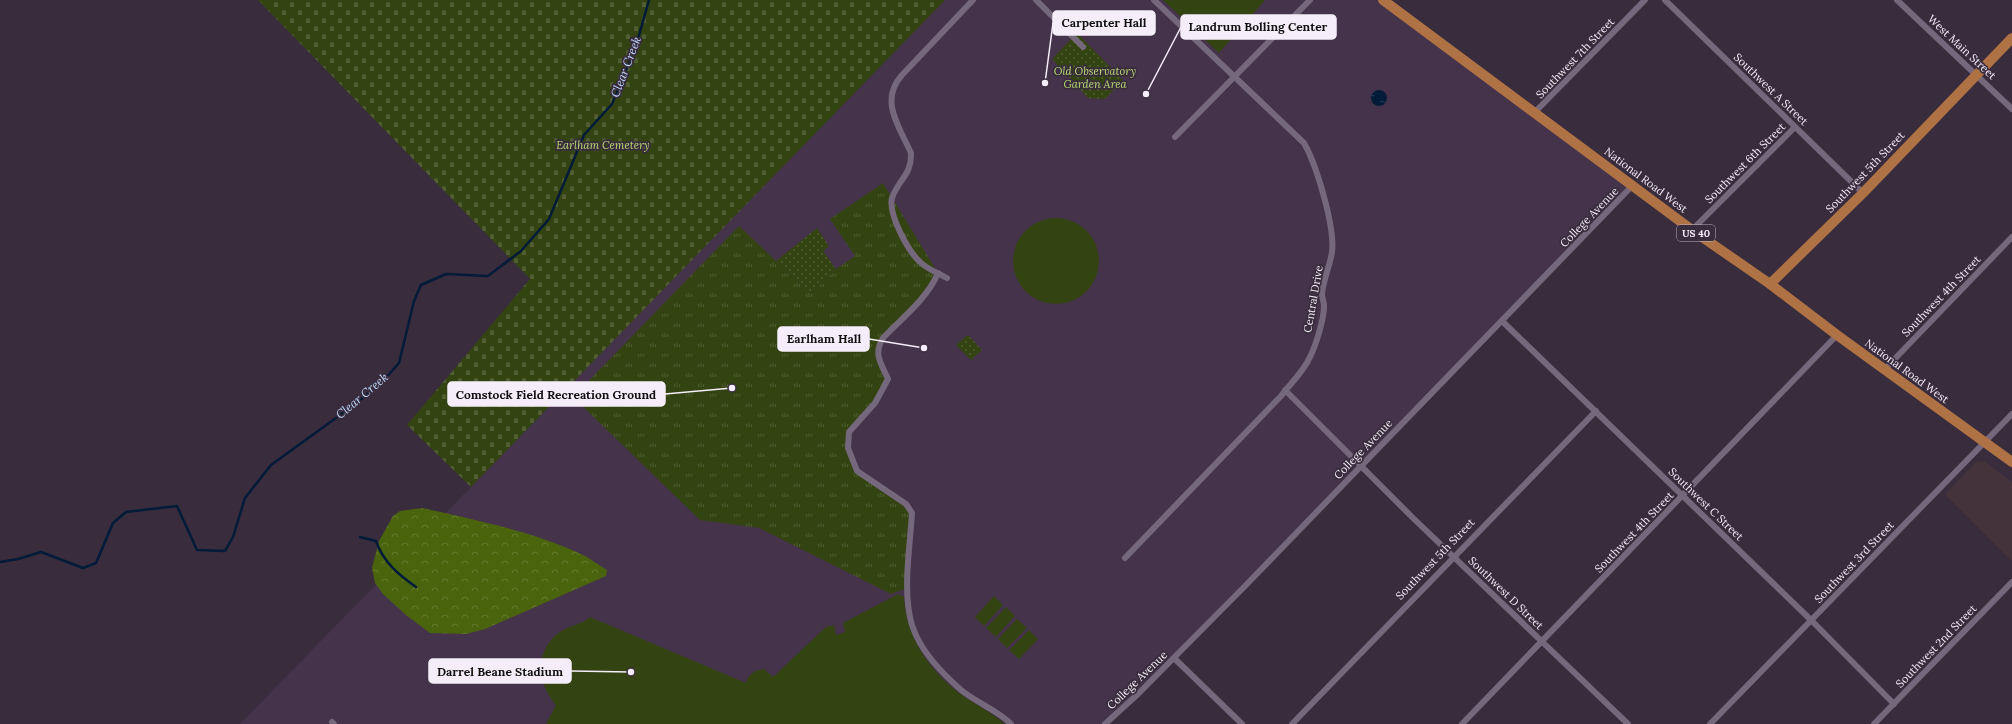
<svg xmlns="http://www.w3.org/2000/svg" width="2012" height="724" font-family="Lora,serif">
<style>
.commercial{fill:#45333b}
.built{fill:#45334b}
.grass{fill:#334311}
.forest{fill:url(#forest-crowns)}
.cemetery{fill:url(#cemetery-stones)}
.park{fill:url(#park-tufts)}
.garden{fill:url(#garden-dots)}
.water{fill:url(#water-ripples)}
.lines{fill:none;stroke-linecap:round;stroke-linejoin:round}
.stream{stroke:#021b39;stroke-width:2.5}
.minor{stroke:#76687c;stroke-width:6}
.primary{stroke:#af7244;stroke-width:10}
.labels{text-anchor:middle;stroke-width:3.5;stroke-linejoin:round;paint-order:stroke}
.shield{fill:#392c3d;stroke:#bdb3c1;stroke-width:1}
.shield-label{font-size:10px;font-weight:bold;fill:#f5edf9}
.street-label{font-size:11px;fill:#f5edf9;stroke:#392c3d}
.park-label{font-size:11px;font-style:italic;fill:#b7dd72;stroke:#392c3d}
.water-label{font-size:12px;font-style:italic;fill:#bdd8fb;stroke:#392c3d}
.leader{fill:none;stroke:#f5edf9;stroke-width:1.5}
.callout-dot{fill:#f5edf9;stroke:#392c3d;stroke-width:1.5}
.callout{fill:#f5edf9;stroke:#f5edf9;stroke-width:1.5}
.callout-label{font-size:12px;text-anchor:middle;font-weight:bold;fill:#111}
</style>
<defs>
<pattern id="forest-crowns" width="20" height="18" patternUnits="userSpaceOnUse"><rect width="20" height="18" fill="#4a630d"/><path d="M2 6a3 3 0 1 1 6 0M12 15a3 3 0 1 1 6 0" fill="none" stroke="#657a31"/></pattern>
<pattern id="cemetery-stones" width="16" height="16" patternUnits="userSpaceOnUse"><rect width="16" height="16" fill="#334311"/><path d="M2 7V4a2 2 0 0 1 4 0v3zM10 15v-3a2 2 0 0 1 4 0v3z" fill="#515e34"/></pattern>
<pattern id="park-tufts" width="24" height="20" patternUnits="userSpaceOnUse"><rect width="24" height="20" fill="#334311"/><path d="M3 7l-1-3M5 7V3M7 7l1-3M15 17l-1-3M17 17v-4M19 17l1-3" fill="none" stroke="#515e34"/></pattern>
<pattern id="garden-dots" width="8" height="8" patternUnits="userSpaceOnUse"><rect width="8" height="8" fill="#334311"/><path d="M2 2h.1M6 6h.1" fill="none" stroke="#515e34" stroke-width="1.8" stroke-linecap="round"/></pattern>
<pattern id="water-ripples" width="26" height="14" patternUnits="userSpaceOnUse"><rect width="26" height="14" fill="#021b39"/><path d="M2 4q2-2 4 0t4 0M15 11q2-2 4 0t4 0" fill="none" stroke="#283c56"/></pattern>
</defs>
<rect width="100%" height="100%" fill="#392c3d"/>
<polygon class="commercial" points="1984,461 2012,482 2012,561 1945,494 1976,462"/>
<polygon class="built" points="945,0 1383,0 1633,185 1520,303 1105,724 1011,724 991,708 976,724 240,724"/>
<g class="grass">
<polygon points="1163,0 1265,0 1219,53"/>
<circle cx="1056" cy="261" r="43"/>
<path d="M898,594L904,597C906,636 928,669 959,693C974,704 991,712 1005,724H546L556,705C537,684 534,650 560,632C570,625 581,625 590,617L746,683C748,674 755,670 764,669L773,677L826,627L834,625L836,635L845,632L843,623Z"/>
<polygon points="994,596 1003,605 984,626 975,617"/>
<polygon points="1006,607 1015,616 996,637 986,628"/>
<polygon points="1017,619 1027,628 1007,648 998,639"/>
<polygon points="1029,630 1038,639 1019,659 1009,650"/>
</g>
<path class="forest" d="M422,508C472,519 535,532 581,554C590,558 598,565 607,570L606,576L485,629L466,634L430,633L406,615L383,594L375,583L372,568L379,541L393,516L400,511Z"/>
<polygon class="cemetery" points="258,0 945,0 471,487 407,425 530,279"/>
<polygon class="park" points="883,183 938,273 933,284 878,345 888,379 875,403 849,432 848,448 857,471 883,487 912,513 908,588 891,594 759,528 700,520 573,397 739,226 811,294 836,269 855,256 830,219"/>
<g class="garden">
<polygon points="1077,33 1123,80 1105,99 1088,98 1052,59"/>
<polygon points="817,228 829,246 823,251 836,269 811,294 776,261"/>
<polygon points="968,335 982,350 971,360 956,345"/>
</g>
<circle class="water" cx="1379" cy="98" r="8"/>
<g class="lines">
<g class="stream">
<path d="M360,537L376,541C383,562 399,575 416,587"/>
<polyline points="0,562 18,559 41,552 83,568 96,563 113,523 126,512 177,506 197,550 225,551 233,537 245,498 271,465 354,405 383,381 399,363 414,301 421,285 446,274 488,276 521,251 549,219 584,135 612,104 636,46 649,0"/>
</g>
<g class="minor">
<polyline points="1036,0 1083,47"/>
<polyline points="1665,0 1863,193"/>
<polyline points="1897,0 2012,109"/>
<polyline points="1535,112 1645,0"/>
<polyline points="1175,137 1310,0"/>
<polyline points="1692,230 1795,127"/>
<path d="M938,273C927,299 902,318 883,338C873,354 881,363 888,379L875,403L849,432L848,448L857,471L906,504L912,513C910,548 902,592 912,625C920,651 942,673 961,690C977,703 997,710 1011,724"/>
<path d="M947,278C938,273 927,269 920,262C908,251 888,214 892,198C898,180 912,175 911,153C899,126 879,101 902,75L973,0"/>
<polyline points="1502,321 1811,620 1894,704"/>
<polyline points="1885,369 2012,237"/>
<polyline points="1285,390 1413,518 1628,724"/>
<path d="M1125,558L1281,396C1291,383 1304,371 1310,357C1316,345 1324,319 1324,306C1324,302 1322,298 1322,294C1323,280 1330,266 1332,252C1335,227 1317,166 1304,143L1154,0"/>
<polyline points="1174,658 1242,724"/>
<polyline points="332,722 334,724"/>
<polyline points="1105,724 1138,694 1246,585 1633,185"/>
<polyline points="1292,724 1596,411"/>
<polyline points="1462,724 1837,335"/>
<polyline points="1710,724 2012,414"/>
<polyline points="1874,724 2012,582"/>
</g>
<g class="primary">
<polyline points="1383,0 1692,230 1770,284 1837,335 2012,462"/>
<polyline points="1770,284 1863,193 2012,38"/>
</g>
</g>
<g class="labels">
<rect class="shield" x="1677" y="225" width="38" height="16" rx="3"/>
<g class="shield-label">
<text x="1696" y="237">US 40</text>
</g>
<g class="street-label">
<text transform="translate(1962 47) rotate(43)" y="4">West Main Street</text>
<text transform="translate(1575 58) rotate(-46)" y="4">Southwest 7th Street</text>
<text transform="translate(1771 89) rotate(44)" y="4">Southwest A Street</text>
<text transform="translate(1745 163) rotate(-45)" y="4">Southwest 6th Street</text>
<text transform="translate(1865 172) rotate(-46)" y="4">Southwest 5th Street</text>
<text transform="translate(1646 180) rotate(37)" y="4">National Road West</text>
<text transform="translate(1589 217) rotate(-46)" y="4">College Avenue</text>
<text transform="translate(1941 296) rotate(-46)" y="4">Southwest 4th Street</text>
<text transform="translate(1313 299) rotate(-80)" y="4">Central Drive</text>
<text transform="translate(1907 371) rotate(36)" y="4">National Road West</text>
<text transform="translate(1363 449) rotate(-46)" y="4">College Avenue</text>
<text transform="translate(1706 504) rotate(44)" y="4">Southwest C Street</text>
<text transform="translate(1634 532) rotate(-46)" y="4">Southwest 4th Street</text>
<text transform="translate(1435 559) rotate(-46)" y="4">Southwest 5th Street</text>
<text transform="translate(1854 562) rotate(-46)" y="4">Southwest 3rd Street</text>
<text transform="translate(1506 593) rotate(44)" y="4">Southwest D Street</text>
<text transform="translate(1936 646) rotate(-46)" y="4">Southwest 2nd Street</text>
<text transform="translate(1137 680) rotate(-44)" y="4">College Avenue</text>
</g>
<g class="park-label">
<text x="1095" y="75">Old Observatory<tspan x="1095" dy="13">Garden Area</tspan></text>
<text x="603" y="149">Earlham Cemetery</text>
</g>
<g class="water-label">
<text transform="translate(626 67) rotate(-69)" y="4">Clear Creek</text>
<text transform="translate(362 396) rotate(-40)" y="4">Clear Creek</text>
</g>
</g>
<path class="leader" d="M1045 83L1053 23M1146 94L1181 27M924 348L869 339M732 388L665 394M631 672L571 671"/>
<g class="callout-dot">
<circle cx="1045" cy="83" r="4"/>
<circle cx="1146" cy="94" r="4"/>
<circle cx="924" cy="348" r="4"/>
<circle cx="732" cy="388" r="4"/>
<circle cx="631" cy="672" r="4"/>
</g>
<g class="callout">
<rect x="1053" y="11" width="102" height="24" rx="4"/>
<rect x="1181" y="15" width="155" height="24" rx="4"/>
<rect x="778" y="327" width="91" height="24" rx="4"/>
<rect x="448" y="382" width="217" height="24" rx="4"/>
<rect x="429" y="659" width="142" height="24" rx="4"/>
</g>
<g class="callout-label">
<text x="1104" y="27">Carpenter Hall</text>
<text x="1258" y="31">Landrum Bolling Center</text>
<text x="824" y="343">Earlham Hall</text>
<text x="556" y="399">Comstock Field Recreation Ground</text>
<text x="500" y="676">Darrel Beane Stadium</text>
</g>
</svg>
